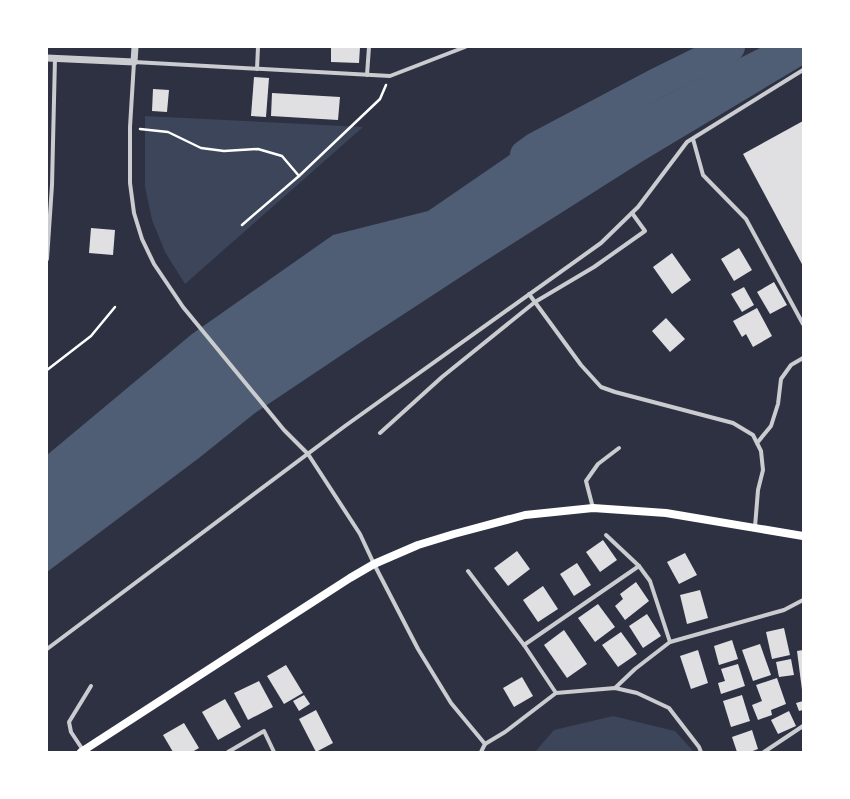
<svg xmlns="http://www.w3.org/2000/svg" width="850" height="799" font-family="'PT Serif',serif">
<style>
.green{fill:#3c4559}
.water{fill:#4f5d75}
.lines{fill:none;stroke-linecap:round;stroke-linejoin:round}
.river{stroke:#4f5d75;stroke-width:30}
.building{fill:#e0e0e3}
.path{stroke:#fff;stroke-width:2.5}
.minor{stroke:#caccd0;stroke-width:4}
.tertiary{stroke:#caccd0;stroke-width:7}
.secondary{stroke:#fff;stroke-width:8}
</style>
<rect width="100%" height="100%" fill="#2d3142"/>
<g class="green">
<polygon points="145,116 363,127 185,284 165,252 152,220 145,187"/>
<polygon points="613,716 675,731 694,752 535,752 554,730"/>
</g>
<polygon class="water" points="762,47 803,47 803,65 643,161 482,263 358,344 255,413 199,458 47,572 47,455 192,334 333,235 428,211 530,141 614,121"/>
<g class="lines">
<polyline class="river" points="525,155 536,147 655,84 730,47"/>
</g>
<g class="building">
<polygon points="331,47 360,47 359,63 331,62"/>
<polygon points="254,77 269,78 266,117 251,116"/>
<polygon points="153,89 169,90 167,112 152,111"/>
<polygon points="272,93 340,97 338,120 271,116"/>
<polygon points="803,121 803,266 743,154"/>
<polygon points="91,228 115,230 113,255 89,253"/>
<polygon points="739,248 752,270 734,281 721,259"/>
<polygon points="672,253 691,280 672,294 653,267"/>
<polygon points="774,282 787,305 770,314 757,292"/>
<polygon points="744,287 754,305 742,312 731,294"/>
<polygon points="757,308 772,336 753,347 746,334 742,337 733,321"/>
<polygon points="666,318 685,339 670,352 652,331"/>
<polygon points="603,540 617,560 600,572 586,552"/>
<polygon points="517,551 530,569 508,586 494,568"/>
<polygon points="685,553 697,575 679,584 667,562"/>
<polygon points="577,563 591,585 574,596 560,574"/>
<polygon points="636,582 649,601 625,620 615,606 623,599 620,594"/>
<polygon points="543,586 558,609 538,622 523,600"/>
<polygon points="700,590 708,618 687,624 680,595"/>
<polygon points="598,604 615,627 595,642 578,618"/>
<polygon points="647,614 661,636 643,648 629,626"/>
<polygon points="784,628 790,655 772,659 766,632"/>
<polygon points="564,630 587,664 567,678 544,645"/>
<polygon points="621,632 637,654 618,667 602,645"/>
<polygon points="732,640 738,659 719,665 714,646"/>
<polygon points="760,644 771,675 753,681 742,650"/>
<polygon points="698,650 708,683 691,689 680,656"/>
<polygon points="803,650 803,690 802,690 797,651"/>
<polygon points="791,659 794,675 779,677 776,662"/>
<polygon points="738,664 745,686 721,694 718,683 725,681 721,669"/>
<polygon points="286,665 303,693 284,704 267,676"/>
<polygon points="522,677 533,696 514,707 503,688"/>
<polygon points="777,678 786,704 771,710 772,715 758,720 752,705 762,701 756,685"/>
<polygon points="259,681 273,707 248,720 234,693"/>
<polygon points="304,695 310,704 299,711 293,701"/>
<polygon points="742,695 750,721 731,727 723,701"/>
<polygon points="225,699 241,727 218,740 202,712"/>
<polygon points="803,701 803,710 799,711 796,703"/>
<polygon points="316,710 333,743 316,752 299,719"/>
<polygon points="789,711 796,726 778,734 771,720"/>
<polygon points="184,723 199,748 192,752 173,752 163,735"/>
<polygon points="752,730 758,749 750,752 737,752 732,737"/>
</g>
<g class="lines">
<g class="path">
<polyline points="140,129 168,132 201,148 224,151 258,149 282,156 299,176 380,99 386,85"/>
<polyline points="242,225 299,176"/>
<polyline points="47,370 91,336 115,307"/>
</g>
<g class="minor">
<polyline points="465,47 390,76 134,62 130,127 130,183 134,213 142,239 154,264 183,307 284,430 308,454 360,534 374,564 418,649 451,703 485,744"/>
<polyline points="257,69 258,47"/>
<polyline points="367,75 369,47"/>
<polyline points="693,139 703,175 746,219 803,324"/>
<polyline points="47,259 52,185 55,58"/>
<polyline points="529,294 581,365 601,387 615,392 733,423 753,435 761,451 763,470 758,490 755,527"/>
<polyline points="380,433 442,377 535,302 594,267 645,231 632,213"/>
<polyline points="757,443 771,426 778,404 781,379 791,365 803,358"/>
<polyline points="593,508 586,481 598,464 619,448"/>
<polyline points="606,535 639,566 650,581 670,642"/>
<polyline points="468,571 524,645 556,693 615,688 637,693 669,708 699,747 701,752"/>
<polyline points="524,645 639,566"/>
<polyline points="47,649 345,426 601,243 638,207 687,142 803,70"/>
<polyline points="615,688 635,669 670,642 784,610 803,600"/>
<polyline points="83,750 71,732 69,722 91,686"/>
<polyline points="228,752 264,731 274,752"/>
<polyline points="481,752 485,744 505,732 556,693"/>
<polyline points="764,752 803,726"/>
</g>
<polyline class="tertiary" points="47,58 134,62 135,47"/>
<polyline class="secondary" points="81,752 350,578 374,564 418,545 454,534 525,515 593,508 666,513 803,536"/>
</g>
<rect width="850" height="799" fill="none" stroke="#ffffff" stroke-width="96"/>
</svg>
